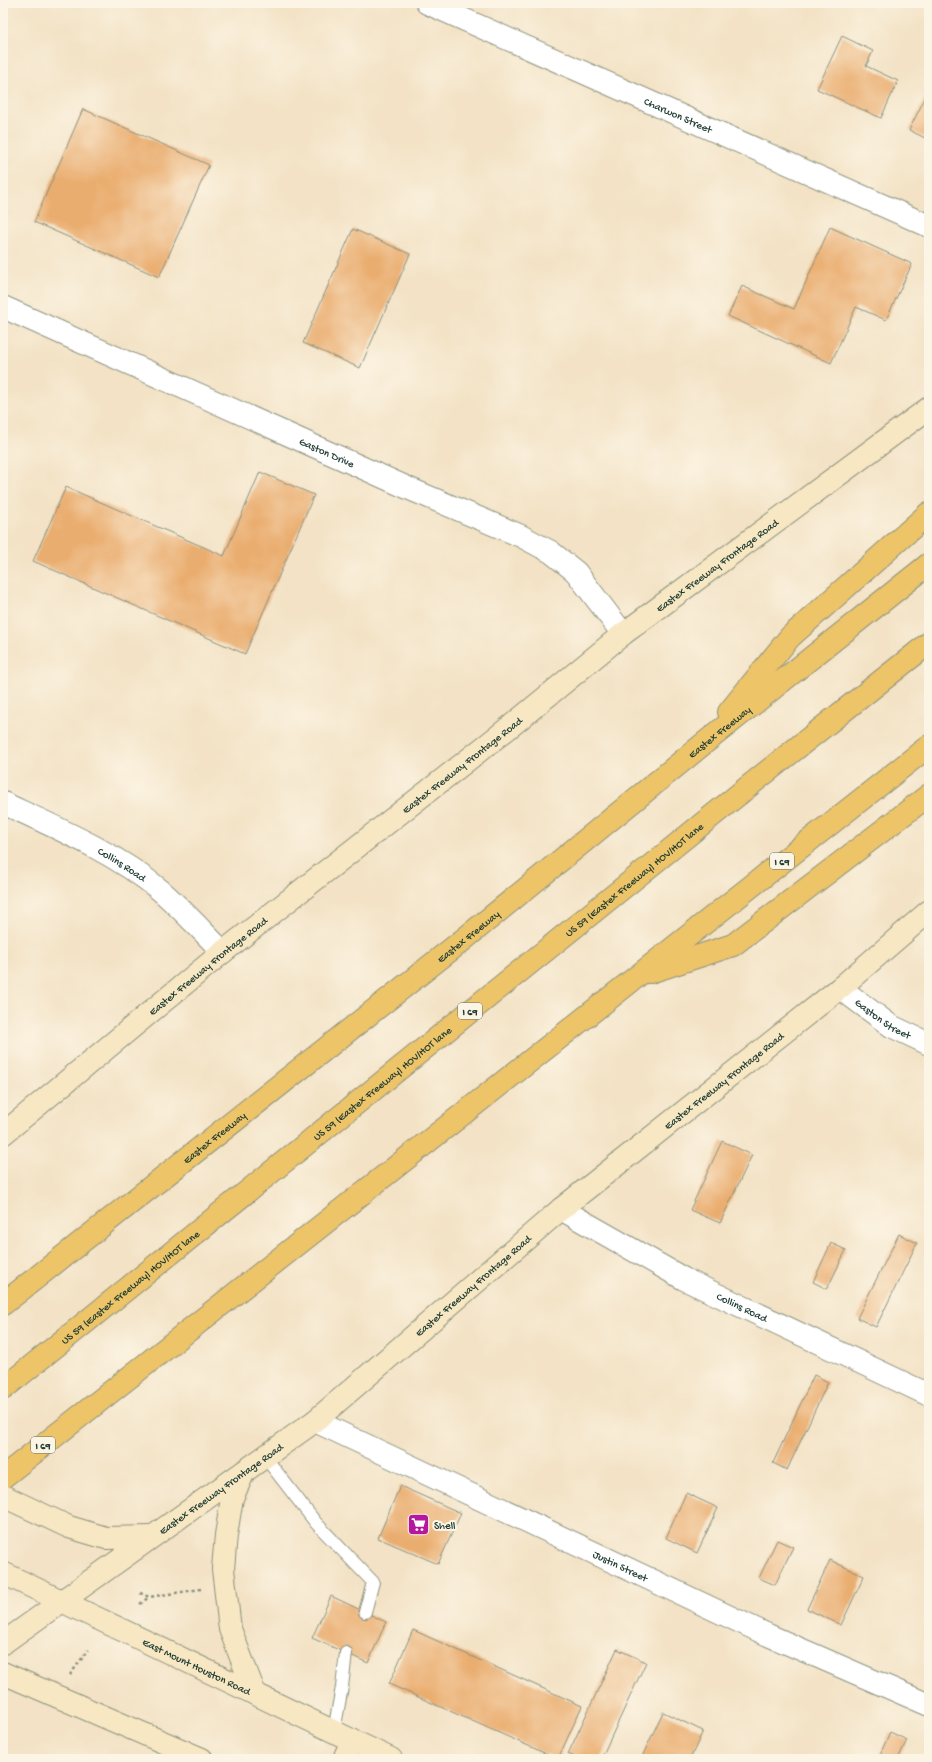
<svg xmlns="http://www.w3.org/2000/svg" width="932" height="1762" font-family="'Gochi Hand',sans-serif">
<style>
.building{fill:#eaad70}
.lines{fill:none;stroke-linecap:round;stroke-linejoin:round}
.lane-casing{stroke:#89907c;stroke-width:14}
.street-casing{stroke:#89907c;stroke-width:24}
.secondary-casing{stroke:#89907c;stroke-width:24}
.highway-casing{stroke:#89907c;stroke-width:24}
.path{stroke:#89907c;stroke-width:2.5;stroke-dasharray:3 3;stroke-linecap:butt}
.lane{stroke:#fff;stroke-width:12}
.street{stroke:#fff;stroke-width:22}
.secondary{stroke:#f8e7c3;stroke-width:22}
.highway{stroke:#eec469;stroke-width:22}
.labels{text-anchor:middle;stroke-width:4;stroke-linejoin:round;paint-order:stroke}
.shield{fill:#fcf5e5;stroke:#617469;stroke-width:1}
.shield-label{font-size:10px;font-weight:bold;fill:#1f3d34}
.street-label{font-size:11px;fill:#1f3d34;stroke:#fcf5e5}
.poi-label{font-size:11px;fill:#1f3d34;stroke:#fcf5e5;text-anchor:start}
</style>
<rect width="100%" height="100%" fill="#fcf5e5"/>
<filter id="ink" filterUnits="userSpaceOnUse"><feTurbulence type="fractalNoise" baseFrequency=".025" numOctaves="2"/><feDisplacementMap in="SourceGraphic" scale="8" xChannelSelector="R" yChannelSelector="G"/><feConvolveMatrix kernelMatrix="1 2 1 2 8 2 1 2 1" color-interpolation-filters="sRGB"/></filter>
<filter id="wash" filterUnits="userSpaceOnUse"><feTurbulence type="fractalNoise" baseFrequency=".012" numOctaves="4" result="noise"/><feDisplacementMap in="SourceGraphic" scale="16" xChannelSelector="R" yChannelSelector="G"/><feGaussianBlur stdDeviation="0.9" result="paint"/><feColorMatrix in="noise" values="0 0 0 0 0 0 0 0 0 0 0 0 0 0 0 0 0 1.4 0 .05"/><feComposite in="paint" operator="in"/></filter>
<g filter="url(#wash)">
<rect width="100%" height="100%" fill="#f3e2c5"/>
<g id="blocks">
<g class="building">
<polygon points="842,36 873,51 866,66 898,81 881,118 817,89"/>
<polygon points="928,92 929,93 929,140 909,130"/>
<polygon points="83,109 209,165 159,277 34,222"/>
<polygon points="830,227 912,264 886,320 856,307 831,363 728,316 742,286 794,309"/>
<polygon points="353,229 410,254 360,368 303,343"/>
<polygon points="260,472 314,495 245,654 33,561 66,487 224,556"/>
<polygon points="722,1141 752,1155 720,1223 690,1210"/>
<polygon points="899,1234 917,1243 876,1327 857,1318"/>
<polygon points="831,1243 846,1250 827,1289 813,1282"/>
<polygon points="814,1375 828,1382 787,1470 773,1463"/>
<polygon points="400,1486 461,1513 438,1564 378,1538"/>
<polygon points="686,1493 718,1508 697,1553 666,1538"/>
<polygon points="777,1540 793,1547 775,1585 759,1578"/>
<polygon points="830,1560 864,1576 841,1625 807,1609"/>
<polygon points="331,1596 386,1622 368,1663 312,1638"/>
<polygon points="413,1630 582,1706 558,1759 389,1684"/>
<polygon points="617,1649 646,1662 601,1759 578,1759 568,1754"/>
<polygon points="663,1712 703,1731 690,1759 641,1759"/>
<polygon points="890,1732 907,1740 898,1759 878,1759"/>
</g>
</g>
</g>
<g filter="url(#ink)">
<use href="#blocks" fill-opacity="0" stroke="#89907c" stroke-width="1"/>
<g class="lines">
<defs>
<g id="lane">
<polyline points="265,1457 316,1523 373,1582 365,1612"/>
<polyline points="334,1731 342,1687 346,1653"/>
</g>
<g id="street">
<path id="s1" d="M427,3L929,226"/>
<path id="s2" d="M3,307L410,489L521,536L551,552L576,572L623,634"/>
<path id="s3" d="M3,803C57,828 114,852 160,890C182,909 202,931 223,952"/>
<path id="s4" d="M840,988L891,1026L929,1044"/>
<path id="s5" d="M561,1209L684,1279L929,1395"/>
<path id="s6" d="M315,1421L768,1635L929,1705"/>
</g>
<g id="secondary">
<path id="s7" d="M3,1134L223,952L511,726L623,634L929,408"/>
<polyline points="244,1472 232,1498 226,1535 223,1569 230,1629 255,1694"/>
<polyline points="3,1496 69,1527 106,1538 151,1537"/>
<path id="s8" d="M3,1573L391,1759"/>
<path id="s9" d="M3,1643L315,1421L561,1209L840,988L929,911"/>
<polyline points="3,1673 202,1759"/>
<polyline points="344,1759 352,1740"/>
</g>
<g id="highway">
<polyline points="729,712 790,637 929,513"/>
<polyline points="650,972 733,945 929,795"/>
<path id="s10" d="M3,1304L463,940L702,745L929,564"/>
<path id="s11" d="M3,1389L754,782L929,643"/>
<polyline points="3,1477 929,746"/>
</g>
</defs>
<use href="#lane" class="lane-casing"/>
<use href="#street" class="street-casing"/>
<use href="#secondary" class="secondary-casing"/>
<use href="#highway" class="highway-casing"/>
<g class="path">
<polyline points="140,1593 149,1597 201,1589"/>
<polyline points="140,1604 149,1597"/>
<polyline points="70,1675 88,1650"/>
</g>
<use href="#lane" class="lane"/>
<use href="#street" class="street"/>
<use href="#secondary" class="secondary"/>
<use href="#highway" class="highway"/>
</g>
</g>
<defs>
<symbol id="supermarket-square" viewBox="-11 -11 22 22"><rect x="-9" y="-9" width="18" height="18" rx="4" fill="#b5179e" stroke="#fcf5e5"/><path d="M-6-5.5h2.5l.6 2H6L4.5 2H-2.5L-4.4-4H-6ZM-1.5 3.2a1.3 1.3 0 1 0 .1 0ZM3 3.2a1.3 1.3 0 1 0 .1 0Z" fill="#fff"/></symbol>
</defs>
<g fill-rule="evenodd">
<use href="#supermarket-square" x="406" y="1512" width="25" height="25"/>
</g>
<g class="labels">
<g class="shield">
<rect x="770" y="853" width="24" height="16" rx="3"/>
<rect x="458" y="1003" width="24" height="16" rx="3"/>
<rect x="31" y="1437" width="24" height="16" rx="3"/>
</g>
<g class="shield-label">
<text x="782" y="865">I 69</text>
<text x="470" y="1015">I 69</text>
<text x="43" y="1449">I 69</text>
</g>
<g class="street-label">
<text dy="4" stroke="none"><textPath href="#s1" startOffset="275">Charwon Street</textPath></text>
<text dy="4" stroke="none"><textPath href="#s2" startOffset="355">Gaston Drive</textPath></text>
<text dy="4" stroke="none"><textPath href="#s7" startOffset="913">Eastex Freeway Frontage Road</textPath></text>
<text dy="4" stroke="none"><textPath href="#s10" startOffset="917">Eastex Freeway</textPath></text>
<text dy="4" stroke="none"><textPath href="#s7" startOffset="589">Eastex Freeway Frontage Road</textPath></text>
<text dy="4" stroke="none"><textPath href="#s3" startOffset="134">Collins Road</textPath></text>
<text dy="4" stroke="none"><textPath href="#s11" startOffset="811">US 59 (Eastex Freeway) HOV/HOT lane</textPath></text>
<text dy="4" stroke="none"><textPath href="#s10" startOffset="593">Eastex Freeway</textPath></text>
<text dy="4" stroke="none"><textPath href="#s7" startOffset="265">Eastex Freeway Frontage Road</textPath></text>
<text dy="4" stroke="none"><textPath href="#s4" startOffset="53">Gaston Street</textPath></text>
<text dy="4" stroke="none"><textPath href="#s9" startOffset="915">Eastex Freeway Frontage Road</textPath></text>
<text dy="4" stroke="none"><textPath href="#s11" startOffset="487">US 59 (Eastex Freeway) HOV/HOT lane</textPath></text>
<text dy="4" stroke="none"><textPath href="#s10" startOffset="269">Eastex Freeway</textPath></text>
<text dy="4" stroke="none"><textPath href="#s9" startOffset="591">Eastex Freeway Frontage Road</textPath></text>
<text dy="4" stroke="none"><textPath href="#s11" startOffset="163">US 59 (Eastex Freeway) HOV/HOT lane</textPath></text>
<text dy="4" stroke="none"><textPath href="#s5" startOffset="206">Collins Road</textPath></text>
<text dy="4" stroke="none"><textPath href="#s9" startOffset="267">Eastex Freeway Frontage Road</textPath></text>
<text dy="4" stroke="none"><textPath href="#s6" startOffset="338">Justin Street</textPath></text>
<text dy="4" stroke="none"><textPath href="#s8" startOffset="215">East Mount Houston Road</textPath></text>
</g>
<g class="poi-label">
<text x="434" y="1529">Shell</text>
</g>
</g>
<rect width="932" height="1762" fill="none" stroke="#fcf5e5" stroke-width="16"/>
</svg>
